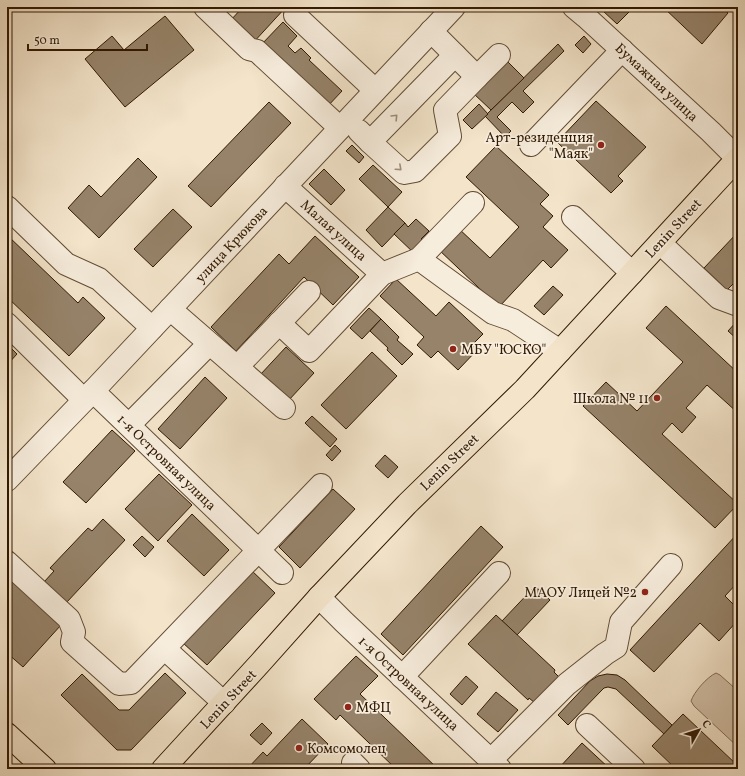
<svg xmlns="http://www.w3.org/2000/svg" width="745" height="776" font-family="Vollkorn,serif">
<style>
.green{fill:#d2c1a8;stroke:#826d55}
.building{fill:#96836a;stroke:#311902}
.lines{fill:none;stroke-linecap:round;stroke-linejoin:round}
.minor-casing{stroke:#624c34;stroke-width:24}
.major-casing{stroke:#311902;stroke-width:24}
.minor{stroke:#f7eddd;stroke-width:22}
.major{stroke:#f3e4ca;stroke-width:22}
.oneway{stroke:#9e8e7a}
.poi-dot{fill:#8f2418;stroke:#f7eddd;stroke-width:1.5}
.labels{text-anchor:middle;stroke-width:3.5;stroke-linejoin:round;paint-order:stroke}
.street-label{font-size:14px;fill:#311902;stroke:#f7eddd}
.poi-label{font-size:14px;fill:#311902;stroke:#f7eddd;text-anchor:end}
</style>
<rect width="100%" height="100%" fill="#f3e4ca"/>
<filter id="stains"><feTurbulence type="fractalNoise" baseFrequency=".005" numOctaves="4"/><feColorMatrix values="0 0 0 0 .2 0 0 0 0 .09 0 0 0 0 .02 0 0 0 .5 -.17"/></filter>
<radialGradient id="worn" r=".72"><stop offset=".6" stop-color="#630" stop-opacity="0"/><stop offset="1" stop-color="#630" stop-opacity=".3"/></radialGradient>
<path class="green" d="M716,673L720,675L738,691V747L694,706L691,701C694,692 707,677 716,673Z"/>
<g class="building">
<polygon points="243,7 286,7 252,44 229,22"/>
<polygon points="605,7 624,7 629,12 617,24 602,10"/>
<polygon points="663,7 721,7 728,13 702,44"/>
<polygon points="165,16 194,50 125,107 85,59 112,36 124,50"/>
<polygon points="283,22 297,36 288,46 295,53 301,48 311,58 309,60 342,91 326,108 260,46"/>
<polygon points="584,36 591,44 583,53 575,45"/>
<polygon points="558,44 564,51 523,91 534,102 523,113 512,102 497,117 511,131 505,137 485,116"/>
<polygon points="506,60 524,78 491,110 473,93"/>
<polygon points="596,101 646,147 618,176 623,181 611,193 557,142"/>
<polygon points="269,102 291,123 211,207 188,186"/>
<polygon points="479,104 488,114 472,129 463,120"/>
<polygon points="352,145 364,157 359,163 346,151"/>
<polygon points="496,146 549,195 540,204 553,216 543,227 568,250 551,268 543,260 499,307 437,248 457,227 490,258 519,227 466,177"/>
<polygon points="138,158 157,177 99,238 68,208 89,185 101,197"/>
<polygon points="373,165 402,192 388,207 359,179"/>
<polygon points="324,169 345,190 331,205 309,184"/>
<polygon points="388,207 405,223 382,247 366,230"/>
<polygon points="173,209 192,227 153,267 134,249"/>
<polygon points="416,219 429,231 421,239 426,244 416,255 394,234 405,223 408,227"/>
<polygon points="738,232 738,279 727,290 704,268"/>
<polygon points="7,235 78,303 83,297 105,318 69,356 7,297"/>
<polygon points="315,236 359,277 333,305 304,277 236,351 211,327 279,254 289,264"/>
<polygon points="396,279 436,316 449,302 483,334 474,343 479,348 458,370 438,351 431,358 417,345 424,337 380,296"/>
<polygon points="553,286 563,295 544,315 534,306"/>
<polygon points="666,306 738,373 738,413 707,385 686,408 696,417 682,433 672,423 662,434 738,504 715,528 583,406 606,382 637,411 683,362 646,328"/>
<polygon points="369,308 381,319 362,339 350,328"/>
<polygon points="381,319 399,337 397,340 413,354 402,365 387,350 388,348 370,331"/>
<polygon points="737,321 738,321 738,340 728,331"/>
<polygon points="7,344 17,354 7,365"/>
<polygon points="286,347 314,373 288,401 260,375"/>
<polygon points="372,352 397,376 346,429 321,405"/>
<polygon points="205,377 227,398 180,449 158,429"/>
<polygon points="312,416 337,439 330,447 305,423"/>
<polygon points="112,430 135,451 86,503 63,482"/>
<polygon points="335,445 341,451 332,461 326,455"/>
<polygon points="385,455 398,467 388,478 375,466"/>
<polygon points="159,474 192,505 158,541 125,509"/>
<polygon points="333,489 355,509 300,568 279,547"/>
<polygon points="192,514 229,550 204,576 167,541"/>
<polygon points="103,519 125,540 66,603 44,582 54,571 50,568 88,528 92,531"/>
<polygon points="481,526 503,547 403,655 381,634"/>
<polygon points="738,533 738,582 725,596 738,609 738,620 719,641 700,623 654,672 630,650"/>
<polygon points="142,536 154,547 145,557 133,545"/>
<polygon points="250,569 275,593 207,665 182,642"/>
<polygon points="7,577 61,625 23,667 7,653"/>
<polygon points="535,586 550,600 517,635 502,621"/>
<polygon points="496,615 555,670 554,672 559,677 535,703 529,698 528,700 468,644"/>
<polygon points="356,656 378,676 360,694 438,769 396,769 340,715 336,720 314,699"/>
<polygon points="165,673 186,693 131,750 117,750 61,695 82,674 119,710 129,710"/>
<polygon points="607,674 617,675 625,680 672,725 664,734 616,689 608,687 604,688 601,691 568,725 558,715 590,681 598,676"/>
<polygon points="466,676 478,687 462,705 450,694"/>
<polygon points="496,692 518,710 498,732 477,714"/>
<polygon points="683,714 736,764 731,769 676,769 652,746"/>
<polygon points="302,719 328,744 304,769 247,769 263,752 267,756"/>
<polygon points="262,723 272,733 261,745 250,735"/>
<polygon points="582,743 610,769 558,769"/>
<polygon points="736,764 738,766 738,769 731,769"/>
</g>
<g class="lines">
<defs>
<g id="minor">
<polyline points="205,7 249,49 257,51 340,128"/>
<polyline points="574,7 586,17 711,132 738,159"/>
<polyline points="295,15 375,90"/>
<polyline points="431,31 477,77 499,55"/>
<polyline points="359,131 370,142 455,55"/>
<polyline points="370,142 404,173 415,171 450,136 445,110 477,77"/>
<polyline points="531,145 622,50"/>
<polyline points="285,186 382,274"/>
<polyline points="7,207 66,264 99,279 152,328"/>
<polyline points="573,217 632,273"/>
<polyline points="660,243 719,298 738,305"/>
<polyline points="419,259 473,203"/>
<polyline points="170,309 284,408"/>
<polyline points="279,323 309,351 382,274 419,259 493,313 513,320 560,351"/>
<polyline points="7,324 84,400"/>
<polyline points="237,367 309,292"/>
<polyline points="93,391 282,573"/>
<polyline points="129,425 203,350"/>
<polyline points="7,480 93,391 454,7"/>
<polyline points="7,562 69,619 74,632 72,642 119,684 131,683 321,485"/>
<polyline points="319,597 344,622 500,769"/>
<polyline points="165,649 224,703"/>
<polyline points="402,677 499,573"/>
<polyline points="587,725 634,769"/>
<polyline points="491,760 567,684 605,654 616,647 621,622 671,565"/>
<polyline points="353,763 359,769"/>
</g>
<g id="major">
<polyline points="7,734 45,769"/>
<polyline points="163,769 261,662 319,597 407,504 525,389 738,158"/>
</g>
</defs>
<use href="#minor" class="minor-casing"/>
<use href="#major" class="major-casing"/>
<use href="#minor" class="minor"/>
<use href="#major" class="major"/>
</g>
<defs><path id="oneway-chevron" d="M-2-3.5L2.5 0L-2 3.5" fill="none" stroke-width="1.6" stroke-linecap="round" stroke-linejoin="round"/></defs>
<g class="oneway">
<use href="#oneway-chevron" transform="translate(395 117) rotate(-46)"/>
<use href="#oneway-chevron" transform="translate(399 168) rotate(42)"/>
</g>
<g class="poi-dot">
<circle cx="601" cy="145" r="4"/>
<circle cx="453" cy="349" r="4"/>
<circle cx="657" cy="398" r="4"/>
<circle cx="645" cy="592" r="4"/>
<circle cx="348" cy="707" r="4"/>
<circle cx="299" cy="748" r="4"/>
</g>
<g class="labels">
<g class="street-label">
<text transform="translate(657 82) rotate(43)" y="5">Бумажная улица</text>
<text transform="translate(673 228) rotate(-47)" y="5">Lenin Street</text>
<text transform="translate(334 230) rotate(42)" y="5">Малая улица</text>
<text transform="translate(231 244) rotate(-47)" y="5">улица Крюкова</text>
<text transform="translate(167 462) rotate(44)" y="5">1-я Островная улица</text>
<text transform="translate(449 462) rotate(-44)" y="5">Lenin Street</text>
<text transform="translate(409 683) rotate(43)" y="5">1-я Островная улица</text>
<text transform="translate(228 699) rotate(-47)" y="5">Lenin Street</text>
</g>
<g class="poi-label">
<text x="593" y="142">Арт-резиденция<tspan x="593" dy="16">"Маяк"</tspan></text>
<text x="461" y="354" text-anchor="start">МБУ "ЮСКО"</text>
<text x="649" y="403">Школа № 11</text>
<text x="637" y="597">МАОУ Лицей №2</text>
<text x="356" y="712" text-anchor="start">МФЦ</text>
<text x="307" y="753" text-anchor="start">Комсомолец</text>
</g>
</g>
<rect width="745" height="776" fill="none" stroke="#f3e4ca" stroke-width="24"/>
<rect x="8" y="8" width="729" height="760" fill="none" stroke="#311902" stroke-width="2"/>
<rect x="12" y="12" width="721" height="752" fill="none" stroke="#311902"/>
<g transform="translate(699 730) rotate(51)" stroke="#f7eddd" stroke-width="3" paint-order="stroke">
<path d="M0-3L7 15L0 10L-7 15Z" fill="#311902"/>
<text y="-6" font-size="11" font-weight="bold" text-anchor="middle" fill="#311902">С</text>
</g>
<path d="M28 44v6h119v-6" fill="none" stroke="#311902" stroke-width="2"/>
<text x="34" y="44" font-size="12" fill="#311902" stroke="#f7eddd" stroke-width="3" paint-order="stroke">50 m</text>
<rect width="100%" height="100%" filter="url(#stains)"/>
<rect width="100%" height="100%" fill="url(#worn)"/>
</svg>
